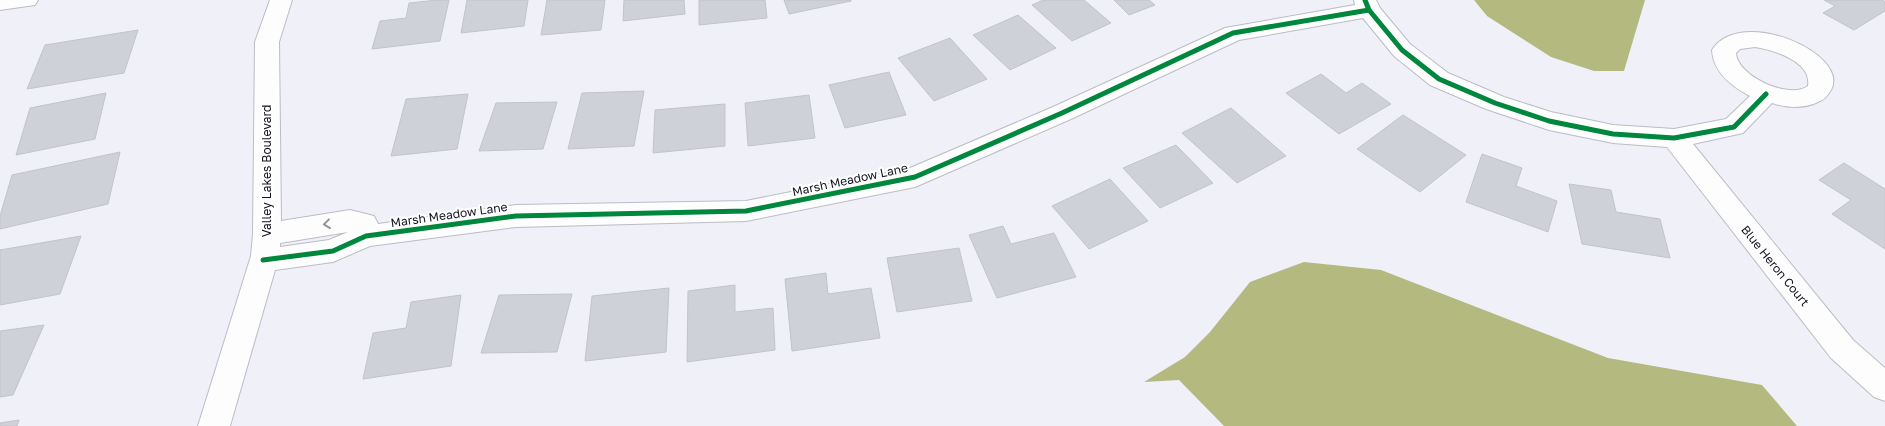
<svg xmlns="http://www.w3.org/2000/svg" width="1885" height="426" font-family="'Golos Text',sans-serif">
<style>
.water{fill:#b4b980}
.building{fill:#cfd1d9;stroke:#c2c3cb}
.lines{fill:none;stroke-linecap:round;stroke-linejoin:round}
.minor-casing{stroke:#bbbcc5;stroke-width:2}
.minor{fill:#fdfdfe;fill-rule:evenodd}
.cycleway-casing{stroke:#fff;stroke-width:8}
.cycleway{stroke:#00873e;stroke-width:5}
.oneway{stroke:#939499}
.labels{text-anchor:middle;stroke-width:4;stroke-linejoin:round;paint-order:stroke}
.street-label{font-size:12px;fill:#11131d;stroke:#fff}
</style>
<rect width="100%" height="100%" fill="#f0f1f8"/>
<g class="water">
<polygon points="1474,0 1645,0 1624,71 1594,71 1551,57 1487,16"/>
<polygon points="1304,262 1381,270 1608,358 1762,385 1797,426 1224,426 1179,380 1144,382 1185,357 1210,332 1250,282"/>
</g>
<g class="building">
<polygon points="437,0 449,0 440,41 372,49 380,21 406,18 409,3"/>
<polygon points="467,0 528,0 524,26 461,33"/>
<polygon points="547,0 605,0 601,30 541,35"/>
<polygon points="624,0 684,0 685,14 623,21"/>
<polygon points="699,0 765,0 767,18 699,25"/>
<polygon points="784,0 851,0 851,1 789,14"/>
<polygon points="1043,0 1084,0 1111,23 1072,41 1032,5"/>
<polygon points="1114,0 1149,0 1155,5 1129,15"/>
<polygon points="1824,0 1882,0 1885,2 1885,11 1854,30 1823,13 1835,6"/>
<polygon points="1018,15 1056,48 1010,70 973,35"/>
<polygon points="138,30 124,73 27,89 45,45"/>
<polygon points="950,38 987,79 934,101 898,58"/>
<polygon points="889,72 906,115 845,128 829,85"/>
<polygon points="1321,74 1346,93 1362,83 1391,104 1339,134 1286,93"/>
<polygon points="644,91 634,146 568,149 582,93"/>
<polygon points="106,93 95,139 16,155 30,108"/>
<polygon points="468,94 457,149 391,156 406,99"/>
<polygon points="809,95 815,138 748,146 745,103"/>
<polygon points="557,102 543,149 479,151 496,103"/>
<polygon points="725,104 725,146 653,153 655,110"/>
<polygon points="1231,108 1286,156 1237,183 1182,133"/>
<polygon points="1403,115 1466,155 1420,192 1357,149"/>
<polygon points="1176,145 1213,183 1160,208 1123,168"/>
<polygon points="120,152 108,204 0,229 0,216 12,175"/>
<polygon points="1482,154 1522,168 1516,186 1557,201 1548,232 1466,202"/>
<polygon points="1844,163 1885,189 1885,249 1832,214 1851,200 1819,180"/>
<polygon points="1110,179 1148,221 1089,249 1052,206"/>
<polygon points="1569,184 1611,190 1616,212 1660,219 1670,258 1582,244"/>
<polygon points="1003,226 1011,244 1054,233 1076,277 997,298 969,235"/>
<polygon points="81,236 60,294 0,305 0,250"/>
<polygon points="959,248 972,301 897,312 887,258"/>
<polygon points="826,273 828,294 871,288 880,338 792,351 785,279"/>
<polygon points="735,285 735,312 773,308 775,350 687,362 688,291"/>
<polygon points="669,288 666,352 585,361 592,296"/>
<polygon points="572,294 557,352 481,353 499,295"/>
<polygon points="461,295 451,366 363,379 373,333 406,328 411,302"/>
<polygon points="44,325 13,395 0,397 0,331"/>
<polygon points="19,420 17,426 0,426 0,423"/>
</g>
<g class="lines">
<defs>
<g id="minor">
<polygon points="0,0 38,0 35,5 0,10"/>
<path d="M270,0H292L279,42L281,221L350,210L374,216L378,224L516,205L746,201L910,168L1053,107L1225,28L1355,5L1354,0H1376L1380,8L1410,44L1448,73L1504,97L1551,112L1613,125L1674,129L1726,119L1750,96C1731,86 1713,72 1712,50C1740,5 1851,54 1831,90C1828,95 1825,99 1820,101C1805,109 1787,108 1772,103L1743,133L1693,144L1853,340L1885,368V401L1874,397L1831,358L1667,147L1613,143L1549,130L1486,109L1430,85L1394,56L1363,18L1239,40L1071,119L915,187L746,221L516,227L370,246L333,262L275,270L230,426H198L251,256L253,234L255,42ZM1755,47C1773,50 1812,61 1808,86C1789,100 1737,76 1736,53L1740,49ZM348,232L329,240L280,247V243Z"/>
</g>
</defs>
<use href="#minor" class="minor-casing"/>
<use href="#minor" class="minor"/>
<defs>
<g id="cycleway">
<polyline points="1365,0 1369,10 1402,50 1439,79 1495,103 1549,121 1613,134 1674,138 1734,127 1766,94"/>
<polyline points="263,260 333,251 366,236 516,216 746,211 915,177 1062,113 1233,33 1369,10"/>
</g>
</defs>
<use href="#cycleway" class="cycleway-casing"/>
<use href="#cycleway" class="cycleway"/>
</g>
<defs><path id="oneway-chevron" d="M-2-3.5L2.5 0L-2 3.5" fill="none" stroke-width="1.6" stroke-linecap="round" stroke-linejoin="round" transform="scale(1.25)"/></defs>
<use class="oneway" href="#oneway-chevron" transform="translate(327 224) rotate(173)"/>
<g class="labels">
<g class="street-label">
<text transform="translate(267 171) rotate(-90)" y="4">Valley Lakes Boulevard</text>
<text transform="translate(850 180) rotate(-12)" y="4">Marsh Meadow Lane</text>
<text transform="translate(449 215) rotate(-8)" y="4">Marsh Meadow Lane</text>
<text transform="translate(1775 266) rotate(51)" y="4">Blue Heron Court</text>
</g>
</g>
</svg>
